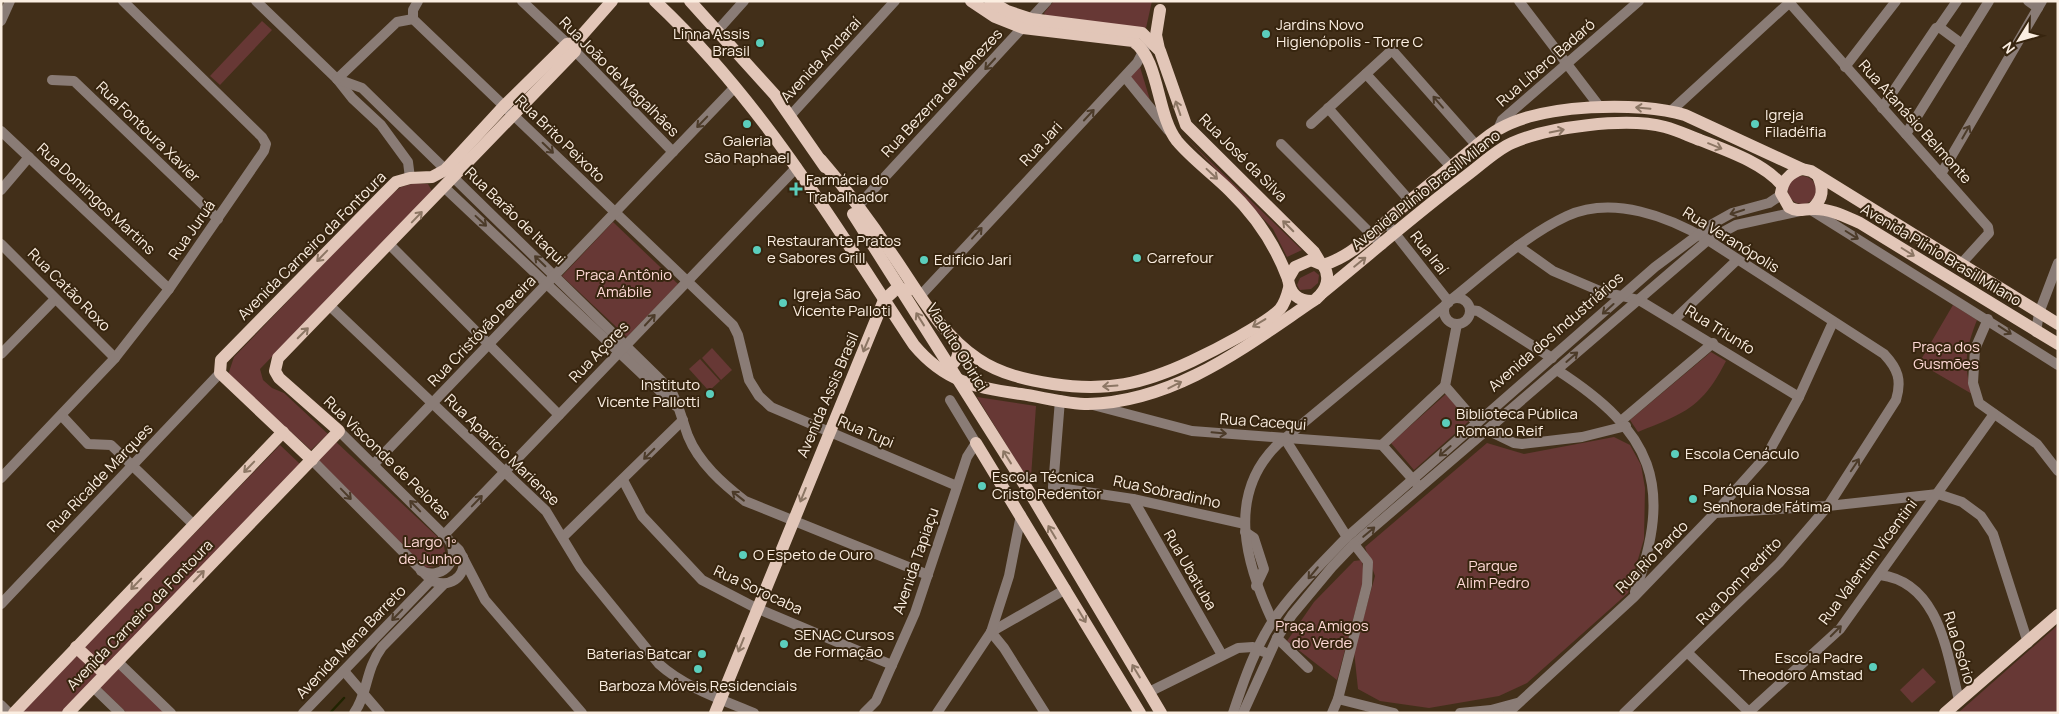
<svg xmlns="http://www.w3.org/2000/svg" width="2059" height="714" font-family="Manrope,sans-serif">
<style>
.green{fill:#673835}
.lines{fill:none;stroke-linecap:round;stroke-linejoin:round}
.stream{stroke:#202300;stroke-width:2.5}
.minor{stroke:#8a7c76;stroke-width:10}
.major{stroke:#e2c6b8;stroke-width:12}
.major-bridge{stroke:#e2c6b8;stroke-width:12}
.oneway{stroke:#4c3b29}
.oneway2{stroke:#8c7664}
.poi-dot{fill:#5bcebc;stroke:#37250f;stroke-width:2}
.labels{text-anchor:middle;stroke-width:4;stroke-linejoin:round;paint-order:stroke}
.poi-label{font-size:15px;fill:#fbeee1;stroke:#37250f;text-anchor:start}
.street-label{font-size:15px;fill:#fbeee1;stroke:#37250f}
.park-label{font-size:15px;fill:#fed8d5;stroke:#37250f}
</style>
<rect width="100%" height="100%" fill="#422f19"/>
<g class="green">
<polygon points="1054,1 1152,1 1146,28 1046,17 1044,13"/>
<polygon points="262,21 272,30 220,85 210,76"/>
<polygon points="1139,67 1140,67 1150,100 1129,76"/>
<polygon points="1187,139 1302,250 1287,257 1273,229"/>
<circle cx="1802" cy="190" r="14"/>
<polygon points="415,183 428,184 432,191 260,369 263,380 272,388 284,393 328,434 311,450 228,375 234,357 388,197 401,187"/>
<polygon points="613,222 678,284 627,337 562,276"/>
<polygon points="1314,271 1319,275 1318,283 1311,289 1300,290 1297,285 1300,278"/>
<path d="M1953,305L1977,320C1966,348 1963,364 1972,394L1919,363Z"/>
<polygon points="712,348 732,370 721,380 702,358"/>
<path d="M1711,352L1726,361C1702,408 1685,413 1638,432L1630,420Z"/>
<polygon points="700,359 720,381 709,391 689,369"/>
<polygon points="1446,394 1469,421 1414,470 1391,443"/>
<polygon points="977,397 1036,406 1031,477 1025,475"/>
<polygon points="1614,437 1630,445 1641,465 1645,488 1644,539 1628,593 1527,683 1499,696 1429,708 1380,701 1358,689 1354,651 1375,576 1365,547 1487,443 1524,454"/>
<polygon points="334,440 443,542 446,556 440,565 426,568 318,460"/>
<polygon points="280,445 300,464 61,713 21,713"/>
<polygon points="1362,560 1364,578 1337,680 1287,641 1314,602 1354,561"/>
<polygon points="2058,625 2058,713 1958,713"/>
<polygon points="119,668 166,713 127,713 100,687"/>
<polygon points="1923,668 1936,682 1912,703 1900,690"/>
</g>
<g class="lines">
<polyline class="stream" points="330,713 344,698"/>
<g class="minor">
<polyline points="256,1 337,79 352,98 381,125 408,162 410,178"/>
<polyline points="522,1 575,51 673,152"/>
<polyline points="1519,1 1599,106"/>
<polyline points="1788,1 1988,227 1989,233 1961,264"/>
<polyline points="2028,1 2038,8"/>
<polyline points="413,19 733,325 738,335 749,380 759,396 771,407 957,486"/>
<polyline points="413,19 413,10 418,1"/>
<polyline points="1,21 10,1"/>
<polyline points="1939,27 1957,1"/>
<polyline points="718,30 744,1"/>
<polyline points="1845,67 1896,1"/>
<polyline points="1366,74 1451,167"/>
<polyline points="1125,77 1168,130"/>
<path d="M337,79L362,88L670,389C679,404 682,420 688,436C699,463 723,484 745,501L928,575"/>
<polyline points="337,79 397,22 413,19"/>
<polyline points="52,80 74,81 218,219"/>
<polyline points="1328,108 1410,201"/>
<polyline points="1882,108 1936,28 1939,27 1962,44"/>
<polyline points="1671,111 1791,1"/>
<polyline points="790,116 895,1"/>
<polyline points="1311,124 1392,50 1477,146"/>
<polyline points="1498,129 1502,120 1639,1"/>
<polyline points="1,131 169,289"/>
<polyline points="1906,134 1989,1"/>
<polyline points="1281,144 1382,245"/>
<polyline points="1941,174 2042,1"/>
<polyline points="445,188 676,406"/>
<polyline points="1,190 29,157"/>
<polyline points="859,205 1047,1"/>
<polyline points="1811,210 2058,365"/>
<polyline points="1386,222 1449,302"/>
<polyline points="1,244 115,358"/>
<polyline points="390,245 559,415"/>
<polyline points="1518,246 1553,271 1600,291 1639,300 1799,397"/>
<polyline points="921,295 1137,63 1146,46"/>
<circle cx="1457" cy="311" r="13"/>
<path d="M1452,299C1487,271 1526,235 1567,216C1613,195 1669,217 1708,240L1884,354C1898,369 1902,380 1896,400L1828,506L1779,563L1624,713"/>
<path d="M330,306L546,511L580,567L659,664C684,687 723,700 754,713"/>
<polyline points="1470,310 1478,311 1552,358"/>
<polyline points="1675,319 1737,260"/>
<polyline points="1988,319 1975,349 1973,383 1979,403 2037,444 2058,471"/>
<polyline points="1457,324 1445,386 1477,423"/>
<polyline points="2036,332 2039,313 2058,263"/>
<polyline points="1,354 55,299"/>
<path d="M1557,370C1653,432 1674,484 1635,592"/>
<polyline points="1060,400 1053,487 1133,499 1245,524"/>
<polyline points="1093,405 1192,431 1382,445 1417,484"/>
<polyline points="62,416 88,444 111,445 193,524"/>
<polyline points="1621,421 1713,343"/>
<polyline points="1487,430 1514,443 1522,444 1582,437 1626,426"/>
<polyline points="339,431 459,550 485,600 582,713"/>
<polyline points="1285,439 1347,537"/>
<polyline points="1382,445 1445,386"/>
<path d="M312,460L431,580C448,589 467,578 463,557"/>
<polyline points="374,464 735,87"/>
<polyline points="1,478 115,358 169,289 264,151 266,144 262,137 123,1"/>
<polyline points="623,480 642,516 702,580 756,608 892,665"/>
<polyline points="1133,499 1222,655"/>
<polyline points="1715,513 1828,506 1938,494 1962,502 1981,516 1993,534 2028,643"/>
<polyline points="1245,532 1254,538 1264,569 1256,586"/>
<polyline points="443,536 797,167"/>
<polyline points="563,537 683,420"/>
<path d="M421,571C441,580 460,562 450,542"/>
<path d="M1880,575C1939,582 1947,653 1959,700"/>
<polyline points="1,604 220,373"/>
<path d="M1273,622C1246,565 1225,495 1278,444L1448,303"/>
<polyline points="991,632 1004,648 1045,713"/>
<polyline points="991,632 1066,589"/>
<polyline points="1277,638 1308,668"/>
<polyline points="1688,653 1750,713"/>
<polyline points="117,661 171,713"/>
<polyline points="344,671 380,713"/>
<polyline points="93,687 120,713"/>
<polyline points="1149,692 1238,648 1253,647 1264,652"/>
<polyline points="1338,699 1394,713"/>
<polyline points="1,705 9,713"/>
<polyline points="303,713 431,580"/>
<path d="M354,713C368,694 365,670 382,647L444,584"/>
<polyline points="864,713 876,701 915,613 967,457 976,443 950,400"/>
<polyline points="937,713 991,632 1009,576 1021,515"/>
<path d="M1233,713C1242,686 1251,659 1265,634C1282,602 1322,563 1347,537L1655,267L1714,223L1732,213L1769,203L1781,195"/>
<polyline points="1243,713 1277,638 1292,615 1332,567 1354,544 1708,240 1736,225 1800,211"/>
<polyline points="1332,713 1338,699 1367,585 1368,562 1354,544"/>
<polyline points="1460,713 1491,710 1517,703"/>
<polyline points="1508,713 1634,597 1715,513 1767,455 1799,397 1833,322"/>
<polyline points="1748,713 1840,629 1994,414"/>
</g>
<g class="major">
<path d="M655,1C762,101 834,224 914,345C944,381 975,388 1021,394C1042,397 1067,404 1088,404C1166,402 1230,358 1291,316C1300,310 1308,304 1316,299C1327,290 1331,277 1323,265L1311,260L1295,267L1288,279C1290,293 1297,301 1312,301"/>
<polyline points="690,1 775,95 825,167"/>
<path d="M971,1L995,17L1023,28L1133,41C1160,60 1156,114 1177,141C1192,159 1213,174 1230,191C1257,217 1275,244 1288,279"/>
<polyline points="990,1 1007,11 1031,19 1142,33 1160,51 1186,125 1314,252 1320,262"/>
<polyline points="1159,49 1156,35 1160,10"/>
<path d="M821,160C847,190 870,221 892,254C917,290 940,334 978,359C1000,374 1027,380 1053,384C1107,392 1143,384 1192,361C1213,351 1266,324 1280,309C1285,303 1287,296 1289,288"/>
<path d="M1802,169C1789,173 1783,180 1781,193L1789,207C1799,213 1805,208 1815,209C1831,209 1846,217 1860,223L2058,344"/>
<path d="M1813,208C1823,198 1824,189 1818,176"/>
<path d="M1323,265C1354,256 1376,230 1399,210C1421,191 1444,173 1466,154C1477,146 1487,135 1499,129C1542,104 1639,101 1685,115L1802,169L1811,171L2058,324"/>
<path d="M1322,293C1370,254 1417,213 1466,176C1481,165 1496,150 1512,143C1547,127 1627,117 1665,127C1677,130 1689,136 1700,140C1728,151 1763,163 1782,185"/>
<path d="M940,368C956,368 963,353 955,340"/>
<polyline points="976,443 1140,713"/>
<polyline points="312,460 220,373 221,360 383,195 396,182 410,178 432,177 445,170 504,106 567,44 575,43 612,1"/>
<polyline points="1033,498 1161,713"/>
<polyline points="76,647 105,674"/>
<polyline points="14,713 283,432"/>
<polyline points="68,713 339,431 279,378 275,371 278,358 575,51 575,43"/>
<polyline points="715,713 884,300 895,290 911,289"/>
<polyline points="1945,713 2058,615"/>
</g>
<polyline class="major-bridge" points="853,214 1033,498"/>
</g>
<defs><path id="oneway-shaft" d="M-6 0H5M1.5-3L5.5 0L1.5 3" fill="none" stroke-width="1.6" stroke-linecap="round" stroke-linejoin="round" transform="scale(1.25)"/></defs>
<g class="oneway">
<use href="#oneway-shaft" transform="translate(990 64) rotate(133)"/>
<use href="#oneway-shaft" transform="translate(1438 102) rotate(-131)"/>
<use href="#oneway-shaft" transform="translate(1089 115) rotate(-47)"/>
<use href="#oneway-shaft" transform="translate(702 122) rotate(134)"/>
<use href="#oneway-shaft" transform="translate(1966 132) rotate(-60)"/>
<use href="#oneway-shaft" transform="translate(548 148) rotate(44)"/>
<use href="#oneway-shaft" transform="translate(1737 212) rotate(162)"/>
<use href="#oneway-shaft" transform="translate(481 221) rotate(43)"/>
<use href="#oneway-shaft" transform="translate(977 233) rotate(-48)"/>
<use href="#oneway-shaft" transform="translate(1852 235) rotate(32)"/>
<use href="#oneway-shaft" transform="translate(540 261) rotate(-136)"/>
<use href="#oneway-shaft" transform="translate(1608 309) rotate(138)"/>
<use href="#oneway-shaft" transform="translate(650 320) rotate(-47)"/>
<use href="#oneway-shaft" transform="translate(2005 330) rotate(33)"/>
<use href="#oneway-shaft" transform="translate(1572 357) rotate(-41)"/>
<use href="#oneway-shaft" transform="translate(1219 433) rotate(5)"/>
<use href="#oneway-shaft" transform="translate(1445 451) rotate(139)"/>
<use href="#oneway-shaft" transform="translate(649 454) rotate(135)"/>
<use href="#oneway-shaft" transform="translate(1855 465) rotate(-56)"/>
<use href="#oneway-shaft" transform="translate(346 494) rotate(46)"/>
<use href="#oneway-shaft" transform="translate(738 496) rotate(-142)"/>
<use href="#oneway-shaft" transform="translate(477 501) rotate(-46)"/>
<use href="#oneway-shaft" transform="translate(415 506) rotate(-134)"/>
<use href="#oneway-shaft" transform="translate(1369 532) rotate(-40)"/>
<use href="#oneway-shaft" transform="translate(1313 573) rotate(130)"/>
<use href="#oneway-shaft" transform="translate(397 615) rotate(134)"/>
<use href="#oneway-shaft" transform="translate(1836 631) rotate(-45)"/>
</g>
<g class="oneway2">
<use href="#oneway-shaft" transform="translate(1178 108) rotate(-109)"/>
<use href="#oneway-shaft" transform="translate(1643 108) rotate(-175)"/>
<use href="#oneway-shaft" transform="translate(1557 131) rotate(-12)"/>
<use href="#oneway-shaft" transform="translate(1715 146) rotate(22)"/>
<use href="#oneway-shaft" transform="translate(1212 174) rotate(43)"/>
<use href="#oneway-shaft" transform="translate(417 217) rotate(-46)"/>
<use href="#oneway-shaft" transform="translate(1288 226) rotate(-135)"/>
<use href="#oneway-shaft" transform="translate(1908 252) rotate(32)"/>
<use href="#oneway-shaft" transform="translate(322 256) rotate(134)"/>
<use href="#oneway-shaft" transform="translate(1360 262) rotate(-39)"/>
<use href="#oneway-shaft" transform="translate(920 319) rotate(-122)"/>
<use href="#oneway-shaft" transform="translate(1259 323) rotate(149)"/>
<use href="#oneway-shaft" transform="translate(303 333) rotate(-45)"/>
<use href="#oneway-shaft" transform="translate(866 345) rotate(113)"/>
<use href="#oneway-shaft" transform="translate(1175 385) rotate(-27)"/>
<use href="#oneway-shaft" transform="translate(1110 386) rotate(176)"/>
<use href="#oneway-shaft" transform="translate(1007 457) rotate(-122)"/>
<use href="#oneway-shaft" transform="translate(249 467) rotate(134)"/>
<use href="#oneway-shaft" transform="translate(803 495) rotate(112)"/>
<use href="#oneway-shaft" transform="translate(1052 532) rotate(-121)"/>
<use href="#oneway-shaft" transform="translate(199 576) rotate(-46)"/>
<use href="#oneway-shaft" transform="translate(136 584) rotate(134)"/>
<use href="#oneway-shaft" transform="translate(1082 616) rotate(59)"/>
<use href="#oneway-shaft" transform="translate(741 645) rotate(112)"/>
<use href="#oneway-shaft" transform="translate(1136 671) rotate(-121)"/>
</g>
<g class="poi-dot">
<circle cx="1266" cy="34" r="5"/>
<circle cx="760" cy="43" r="5"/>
<circle cx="747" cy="124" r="5"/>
<circle cx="1755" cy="124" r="5"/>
<path d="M793.5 181.5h5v5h5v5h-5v5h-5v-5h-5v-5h5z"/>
<circle cx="757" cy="250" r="5"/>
<circle cx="1137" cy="258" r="5"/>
<circle cx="924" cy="260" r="5"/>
<circle cx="783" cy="303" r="5"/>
<circle cx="710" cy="394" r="5"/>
<circle cx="1446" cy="423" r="5"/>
<circle cx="1675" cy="454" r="5"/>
<circle cx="982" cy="486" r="5"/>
<circle cx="1693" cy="499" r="5"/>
<circle cx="743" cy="555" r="5"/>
<circle cx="784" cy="644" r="5"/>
<circle cx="702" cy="654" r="5"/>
<circle cx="1873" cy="667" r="5"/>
<circle cx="698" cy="669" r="5"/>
</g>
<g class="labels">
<g class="poi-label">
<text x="1276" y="30">Jardins Novo<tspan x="1276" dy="17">Higienópolis - Torre C</tspan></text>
<text x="750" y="39" text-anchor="end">Linna Assis<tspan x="750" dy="17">Brasil</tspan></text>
<text x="1765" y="120">Igreja<tspan x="1765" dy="17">Filadélfia</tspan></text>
<text x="747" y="146" text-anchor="middle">Galeria<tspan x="747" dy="17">São Raphael</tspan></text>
<text x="806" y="185">Farmácia do<tspan x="806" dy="17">Trabalhador</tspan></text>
<text x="767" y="246">Restaurante Pratos<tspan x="767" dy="17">e Sabores Grill</tspan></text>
<text x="1147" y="263">Carrefour</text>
<text x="934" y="265">Edifício Jari</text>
<text x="793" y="299">Igreja São<tspan x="793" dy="17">Vicente Palloti</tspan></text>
<text x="700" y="390" text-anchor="end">Instituto<tspan x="700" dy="17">Vicente Pallotti</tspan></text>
<text x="1456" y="419">Biblioteca Pública<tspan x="1456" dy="17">Romano Reif</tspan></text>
<text x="1685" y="459">Escola Cenáculo</text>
<text x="992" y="482">Escola Técnica<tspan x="992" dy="17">Cristo Redentor</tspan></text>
<text x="1703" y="495">Paróquia Nossa<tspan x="1703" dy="17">Senhora de Fátima</tspan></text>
<text x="753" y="560">O Espeto de Ouro</text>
<text x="794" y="640">SENAC Cursos<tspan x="794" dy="17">de Formação</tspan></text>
<text x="692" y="659" text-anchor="end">Baterias Batcar</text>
<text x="1863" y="663" text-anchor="end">Escola Padre<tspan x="1863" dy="17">Theodoro Amstad</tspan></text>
<text x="698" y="691" text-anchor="middle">Barboza Móveis Residenciais</text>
</g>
<g class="street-label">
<text transform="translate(821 60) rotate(-47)" y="5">Avenida Andaraí</text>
<text transform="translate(1546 63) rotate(-41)" y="5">Rua Líbero Badaró</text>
<text transform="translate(619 77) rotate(45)" y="5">Rua João de Magalhães</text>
<text transform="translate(942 93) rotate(-47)" y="5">Rua Bezerra de Menezes</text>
<text transform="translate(1915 122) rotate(48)" y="5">Rua Atanásio Belmonte</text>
<text transform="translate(148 132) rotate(44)" y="5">Rua Fontoura Xavier</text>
<text transform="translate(560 139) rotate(44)" y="5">Rua Brito Peixoto</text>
<text transform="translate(1041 144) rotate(-47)" y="5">Rua Jari</text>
<text transform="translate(1243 158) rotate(45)" y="5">Rua José da Silva</text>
<text transform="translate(1426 190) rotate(-38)" y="5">Avenida Plínio Brasil Milano</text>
<text transform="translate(96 199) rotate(43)" y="5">Rua Domingos Martins</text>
<text transform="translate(515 216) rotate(44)" y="5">Rua Barão de Itaqui</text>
<text transform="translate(192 230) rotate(-55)" y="5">Rua Juruá</text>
<text transform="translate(1731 240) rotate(32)" y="5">Rua Veranópolis</text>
<text transform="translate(312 246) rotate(-45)" y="5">Avenida Carneiro da Fontoura</text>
<text transform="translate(1429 253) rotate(52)" y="5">Rua Iraí</text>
<text transform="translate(1941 255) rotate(31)" y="5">Avenida Plínio Brasil Milano</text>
<text transform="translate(69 290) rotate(45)" y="5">Rua Catão Roxo</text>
<text transform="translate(1720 330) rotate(32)" y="5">Rua Triunfo</text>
<text transform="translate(482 331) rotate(-46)" y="5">Rua Cristóvão Pereira</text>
<text transform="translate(1556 332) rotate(-41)" y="5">Avenida dos Industriários</text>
<text transform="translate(957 347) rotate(58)" y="5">Viaduto Obirici</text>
<text transform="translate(599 352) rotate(-46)" y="5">Rua Açores</text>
<text transform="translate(828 395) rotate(-67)" y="5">Avenida Assis Brasil</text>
<text transform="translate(1263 422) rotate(4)" y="5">Rua Cacequi</text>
<text transform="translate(866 432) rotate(23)" y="5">Rua Tupi</text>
<text transform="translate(502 450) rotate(44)" y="5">Rua Aparício Mariense</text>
<text transform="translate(387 458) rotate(44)" y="5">Rua Visconde de Pelotas</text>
<text transform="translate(100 478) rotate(-46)" y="5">Rua Ricalde Marques</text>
<text transform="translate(1167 492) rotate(12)" y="5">Rua Sobradinho</text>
<text transform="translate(1652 557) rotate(-45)" y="5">Rua Rio Pardo</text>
<text transform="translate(916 561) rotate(-71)" y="5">Avenida Tapiaçu</text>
<text transform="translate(1868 562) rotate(-53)" y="5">Rua Valentim Vicentini</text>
<text transform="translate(1190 570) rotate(60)" y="5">Rua Ubatuba</text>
<text transform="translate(1739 581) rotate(-46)" y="5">Rua Dom Pedrito</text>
<text transform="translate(758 590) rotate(25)" y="5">Rua Sorocaba</text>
<text transform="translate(140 615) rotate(-46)" y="5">Avenida Carneiro da Fontoura</text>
<text transform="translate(351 642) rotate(-46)" y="5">Avenida Mena Barreto</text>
<text transform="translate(1959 648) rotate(73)" y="5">Rua Osório</text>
</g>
<g class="park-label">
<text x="624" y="280">Praça Antônio<tspan x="624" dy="17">Amábile</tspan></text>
<text x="1946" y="352">Praça dos<tspan x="1946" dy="17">Gusmões</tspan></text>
<text x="430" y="547">Largo 1º<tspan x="430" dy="17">de Junho</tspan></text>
<text x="1493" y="571">Parque<tspan x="1493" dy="17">Alim Pedro</tspan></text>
<text x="1322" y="631">Praça Amigos<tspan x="1322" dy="17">do Verde</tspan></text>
</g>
</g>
<rect width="2059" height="714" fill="none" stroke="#fbeee1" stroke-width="5"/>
<g transform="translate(2019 40) rotate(233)" stroke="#37250f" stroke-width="4" paint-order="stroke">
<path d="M0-4L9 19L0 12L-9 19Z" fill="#fbeee1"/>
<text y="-8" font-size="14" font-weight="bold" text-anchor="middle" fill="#fbeee1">N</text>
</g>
</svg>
